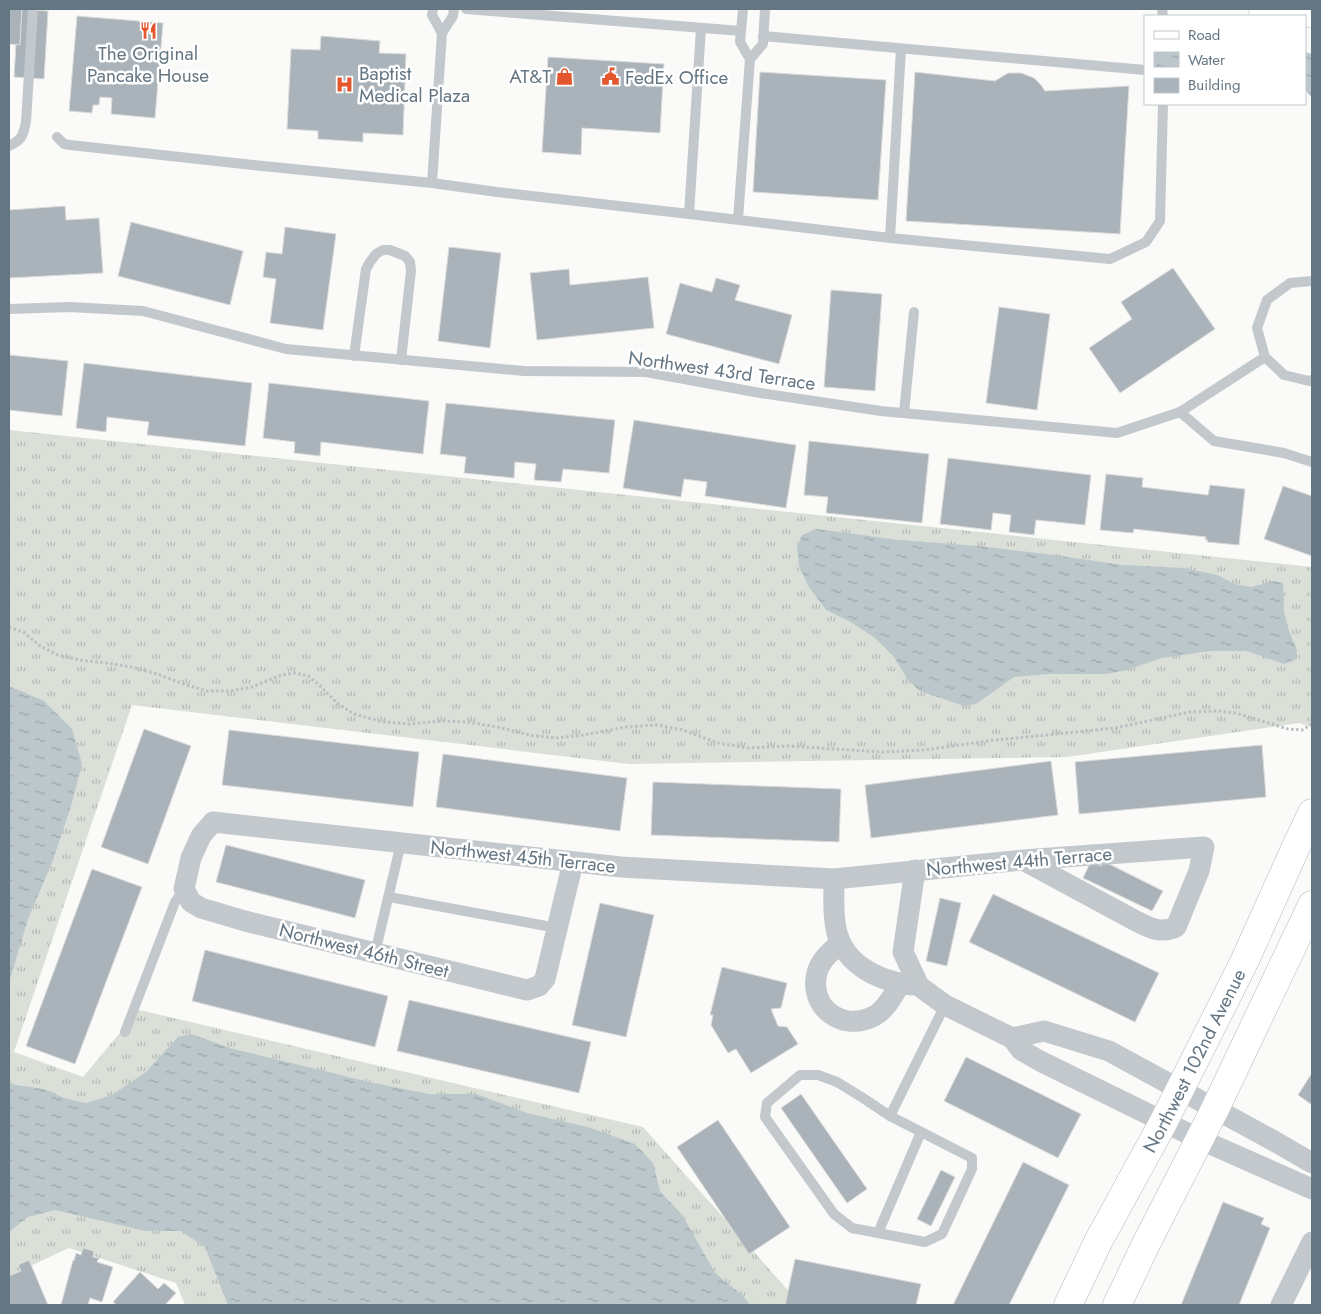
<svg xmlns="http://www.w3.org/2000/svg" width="1321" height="1314" font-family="Jost,sans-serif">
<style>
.grass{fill:url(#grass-tufts)}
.water{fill:url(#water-ripples)}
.building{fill:#aab3b9;stroke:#dcdcda}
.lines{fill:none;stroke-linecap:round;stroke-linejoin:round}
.secondary-casing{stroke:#b3babf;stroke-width:29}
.primary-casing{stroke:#b5babe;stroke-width:29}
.path{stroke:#bbbfc2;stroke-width:3;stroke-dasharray:2.5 2.5;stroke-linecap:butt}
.lane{stroke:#c3c8cc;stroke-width:10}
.street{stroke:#c3c8cc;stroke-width:21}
.secondary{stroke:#fff;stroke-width:28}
.primary{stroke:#fff;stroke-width:28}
.labels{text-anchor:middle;stroke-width:5;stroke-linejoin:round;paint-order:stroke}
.poi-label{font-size:19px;fill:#657683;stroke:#fff;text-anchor:start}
.street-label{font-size:19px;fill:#657683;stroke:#fff}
</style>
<defs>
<pattern id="grass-tufts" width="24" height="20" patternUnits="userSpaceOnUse" patternTransform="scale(1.25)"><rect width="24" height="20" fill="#dadfd7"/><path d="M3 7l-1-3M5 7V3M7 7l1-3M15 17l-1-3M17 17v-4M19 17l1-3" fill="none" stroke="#b4b9b4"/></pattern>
<pattern id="water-ripples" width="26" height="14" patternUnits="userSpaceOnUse" patternTransform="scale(1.25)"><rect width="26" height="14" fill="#bbc7cb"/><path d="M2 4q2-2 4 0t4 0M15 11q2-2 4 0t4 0" fill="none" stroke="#9ca6aa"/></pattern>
</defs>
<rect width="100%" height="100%" fill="#fafaf8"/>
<polygon class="grass" points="9,430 1312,567 1312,727 1299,723 1067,757 629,764 132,705 14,1052 83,1077 139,1010 643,1127 801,1305 185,1305 176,1283 69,1248 9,1276"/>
<g class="water">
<polygon points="1305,52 1312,54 1312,98 1305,89"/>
<polygon points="817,529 899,540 978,546 1054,555 1122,565 1184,568 1217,575 1235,584 1251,587 1274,581 1283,583 1284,612 1289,631 1297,650 1295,660 1284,664 1247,651 1209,651 1162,658 1123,671 1105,674 1049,674 1014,677 976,704 964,706 920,691 908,680 894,657 875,638 849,621 826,610 809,587 799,566 797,547 802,535"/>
<polygon points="9,686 44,701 72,729 82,764 71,806 53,860 28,919 9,983"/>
<polygon points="191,1034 233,1049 369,1082 429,1094 476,1094 530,1114 588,1127 635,1144 653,1163 660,1191 683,1216 715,1273 742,1295 750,1305 228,1305 205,1247 181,1231 146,1231 55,1210 28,1217 9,1232 9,1082 16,1085 44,1089 64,1098 86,1103 112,1095 146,1072 178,1037"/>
</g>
<g class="building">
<polygon points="9,9 22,9 20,45 9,44"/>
<polygon points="22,9 48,11 44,79 14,77 16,44 20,45"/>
<polygon points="77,16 163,23 155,118 111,114 112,98 100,97 99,105 93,105 92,113 69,111"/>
<polygon points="321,36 380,41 379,53 406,54 403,135 363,133 363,142 318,139 318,131 287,129 291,49 320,50"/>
<polygon points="548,57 664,64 660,133 582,128 581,155 542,152"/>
<polygon points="760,72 886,80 878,200 753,192"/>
<polygon points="915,72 995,81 1008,73 1021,73 1034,78 1041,85 1045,91 1129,86 1120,234 906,221"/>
<polygon points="65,206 66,220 99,218 103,273 9,278 9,210"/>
<polygon points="131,222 243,251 230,305 118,276"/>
<polygon points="285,227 336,234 323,330 270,323 276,279 263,277 266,252 282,254"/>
<polygon points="449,247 501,253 490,348 438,341"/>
<polygon points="1173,268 1215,329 1120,393 1089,348 1132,319 1121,302"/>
<polygon points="569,269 570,285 648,277 654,328 537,340 530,273"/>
<polygon points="716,278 740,285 735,300 792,315 779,364 666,334 680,283 712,292"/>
<polygon points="831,290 882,294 875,391 824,387"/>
<polygon points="999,307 1050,314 1037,410 986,403"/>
<polygon points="9,355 68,361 62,416 9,410"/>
<polygon points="84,363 252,383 245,446 147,435 149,422 107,417 106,432 76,428"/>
<polygon points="269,383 429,401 423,454 321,442 320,456 294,453 295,442 263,438"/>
<polygon points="446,403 615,420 609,473 563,469 561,482 534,480 536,464 515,462 514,478 464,473 466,457 440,454"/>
<polygon points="634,420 796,445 786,508 705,496 707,482 684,479 681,497 623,488"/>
<polygon points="809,441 929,454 922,523 826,513 828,497 804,495"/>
<polygon points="948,458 1091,475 1085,525 1036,520 1034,535 1009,532 1011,515 993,513 991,530 940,524"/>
<polygon points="1106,474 1143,478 1142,487 1208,495 1210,485 1245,489 1239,545 1207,542 1208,540 1205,540 1206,537 1134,529 1133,533 1100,530"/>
<polygon points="1283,486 1312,496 1312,556 1264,539"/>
<polygon points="144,729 191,746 148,864 101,847"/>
<polygon points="229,730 419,752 413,807 222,785"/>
<polygon points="1262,745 1266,797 1079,814 1075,762"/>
<polygon points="443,754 627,778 620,831 436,807"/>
<polygon points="1051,761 1058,815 871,838 865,785"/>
<polygon points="653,782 841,789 839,842 651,835"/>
<polygon points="226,845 365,880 355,918 216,882"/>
<polygon points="1091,861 1101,866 1103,861 1163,891 1152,911 1083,878"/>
<polygon points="92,869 142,887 75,1064 26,1046"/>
<polygon points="993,894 1159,973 1135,1022 969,942"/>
<polygon points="940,898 961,903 947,966 926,961"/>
<polygon points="600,903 654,915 626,1037 572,1025"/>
<polygon points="205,950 388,996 375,1047 192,1001"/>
<polygon points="722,967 787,983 781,1008 771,1009 778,1026 787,1027 798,1044 751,1073 736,1049 728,1053 711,1025 713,1015 710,1015"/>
<polygon points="409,1000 591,1042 579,1093 397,1051"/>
<polygon points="966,1057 1081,1114 1058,1158 944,1101"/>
<polygon points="1312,1073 1312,1105 1298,1095"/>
<polygon points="801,1094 867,1189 847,1203 781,1108"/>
<polygon points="718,1120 790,1227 749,1254 677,1147"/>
<polygon points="1023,1162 1069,1185 1009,1305 953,1305"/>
<polygon points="941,1170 955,1177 931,1226 917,1219"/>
<polygon points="1223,1202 1264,1218 1261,1224 1270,1228 1239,1305 1181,1305"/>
<polygon points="83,1248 94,1251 93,1257 99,1258 97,1262 113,1267 102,1302 90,1298 88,1305 61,1305 73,1260 74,1261 76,1253 81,1255"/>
<polygon points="795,1259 921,1284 916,1305 785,1305"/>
<polygon points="29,1260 48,1305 9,1305 9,1276 21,1271 18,1265"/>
<polygon points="140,1272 158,1289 164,1283 176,1293 165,1305 117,1305 113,1302"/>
</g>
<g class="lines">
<defs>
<g id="secondary">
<path id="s1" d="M1068,1305L1099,1240L1163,1123L1245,960L1295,849L1312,813"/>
<polyline points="1117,1305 1146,1244 1215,1109 1312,905"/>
</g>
<polyline id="primary" points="1263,9 1312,13"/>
</defs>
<use href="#secondary" class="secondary-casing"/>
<use href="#primary" class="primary-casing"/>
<polyline class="path" points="9,627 25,633 40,646 58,655 79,660 108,663 136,668 160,675 186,685 207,691 230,691 252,687 281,675 295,673 308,676 318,684 337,703 354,714 379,721 409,724 442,721 468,722 497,727 530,735 556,738 583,735 626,727 657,725 683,730 718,743 748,748 788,746 882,752 924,750 995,740 1115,728 1190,712 1218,711 1236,713 1288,729 1302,730 1312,724"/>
<g class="lane">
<polyline points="433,9 432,15 442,33"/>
<polyline points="466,9 741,31"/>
<polyline points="1162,9 1163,16"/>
<polyline points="701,28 689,214 890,238 1110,259 1146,242 1160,221 1163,104"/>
<polyline points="763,36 1145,70"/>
<polyline points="750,59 763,44 765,9"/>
<polyline points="57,137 64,144 70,145 253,165 432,183 497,192 689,214"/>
<path d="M9,146C22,140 23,136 26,122L33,9"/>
<polyline points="432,183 442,33 453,16 454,9"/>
<polyline points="738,219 750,59 740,42 743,9"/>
<polyline points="890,238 901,49"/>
<polyline points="1312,281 1290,283 1267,300 1257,328 1265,357 1284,375 1309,381 1312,380"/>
<polyline points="9,309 69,307 143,311 286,349 524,371 646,372 760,393 881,411 1117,433 1180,412 1265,357"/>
<polyline points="354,356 366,269 370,262 376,254 383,250 390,250 405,256 410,262 411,271 401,360"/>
<polyline points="1180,412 1214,441 1284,453 1312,462"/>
<polyline points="904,413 914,312"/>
<polyline points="389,897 557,928"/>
<polyline points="375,953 401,843"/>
<polyline points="125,1032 175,902 184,889"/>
<polygon points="800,1075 818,1075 837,1082 863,1098 890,1116 972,1158 972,1169 942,1234 925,1242 852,1228 834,1214 765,1117 767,1103"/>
<polyline points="890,1116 945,1005"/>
<polyline points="878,1233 921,1132"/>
</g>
<g class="street">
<path d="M573,862L545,979L539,986L527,990L245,921L201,908L191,902L184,889L191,858L201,836L213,822L621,867L834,879L1023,860L1204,847L1199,871L1176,927C1159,934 1151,928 1136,921L1023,860"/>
<polyline points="915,870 903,952 919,986 945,1005 1012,1038 1021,1050 1040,1061 1199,1139 1312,1189"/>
<path d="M834,879C834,893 833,907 835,922C839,962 876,981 912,985"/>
<path d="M840,943C831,952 820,960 817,973C808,1007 843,1033 874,1016C886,1010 893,995 900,984"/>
<polyline points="1012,1038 1044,1031 1109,1051 1274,1141 1312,1163"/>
<polyline points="1281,1305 1312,1242"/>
</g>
<use href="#secondary" class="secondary"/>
<use href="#primary" class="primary"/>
</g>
<defs>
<symbol id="restaurant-bare" viewBox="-9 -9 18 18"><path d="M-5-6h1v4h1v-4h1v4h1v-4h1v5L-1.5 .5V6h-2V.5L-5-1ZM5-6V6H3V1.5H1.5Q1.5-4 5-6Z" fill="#e4572e" stroke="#fff" stroke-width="2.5" paint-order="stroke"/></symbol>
<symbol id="shop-bare" viewBox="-9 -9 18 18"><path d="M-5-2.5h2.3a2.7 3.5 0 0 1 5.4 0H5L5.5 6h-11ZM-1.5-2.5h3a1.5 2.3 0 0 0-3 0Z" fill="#e4572e" stroke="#fff" stroke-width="2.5" paint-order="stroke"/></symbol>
<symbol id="civic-bare" viewBox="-9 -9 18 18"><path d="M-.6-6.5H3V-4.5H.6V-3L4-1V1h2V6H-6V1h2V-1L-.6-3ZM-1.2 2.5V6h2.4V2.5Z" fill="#e4572e" stroke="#fff" stroke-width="2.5" paint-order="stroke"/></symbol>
<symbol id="hospital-bare" viewBox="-9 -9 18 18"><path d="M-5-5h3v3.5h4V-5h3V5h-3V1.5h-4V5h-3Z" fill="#e4572e" stroke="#fff" stroke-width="2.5" paint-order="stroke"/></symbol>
</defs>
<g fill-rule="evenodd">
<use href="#restaurant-bare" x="136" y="18" width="25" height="25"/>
<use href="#shop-bare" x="552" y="64" width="25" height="25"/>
<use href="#civic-bare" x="598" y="64" width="25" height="25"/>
<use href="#hospital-bare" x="332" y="72" width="25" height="25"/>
</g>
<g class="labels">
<g class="poi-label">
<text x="148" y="60" text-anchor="middle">The Original<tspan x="148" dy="22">Pancake House</tspan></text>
<text x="359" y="80">Baptist<tspan x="359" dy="22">Medical Plaza</tspan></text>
<text x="551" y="83" text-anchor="end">AT&amp;T</text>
<text x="625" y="84">FedEx Office</text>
</g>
<g class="street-label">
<text transform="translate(722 370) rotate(8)" y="7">Northwest 43rd Terrace</text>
<text transform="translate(523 856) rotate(6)" y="7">Northwest 45th Terrace</text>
<text transform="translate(1019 861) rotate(-5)" y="7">Northwest 44th Terrace</text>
<text transform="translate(364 950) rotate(14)" y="7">Northwest 46th Street</text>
<text dy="7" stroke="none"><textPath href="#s1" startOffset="275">Northwest 102nd Avenue</textPath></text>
</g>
</g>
<rect width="1321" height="1314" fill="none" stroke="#657683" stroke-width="20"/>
<rect x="1144" y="15" width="162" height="90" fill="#ffffff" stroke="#c1c8cd"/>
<rect x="1154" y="31" width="25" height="8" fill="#ffffff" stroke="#c1c8cd"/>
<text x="1188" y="40" font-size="15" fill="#657683">Road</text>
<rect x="1154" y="52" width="25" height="15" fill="url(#water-ripples)" stroke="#c1c8cd"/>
<text x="1188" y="65" font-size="15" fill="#657683">Water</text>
<rect x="1154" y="78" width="25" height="15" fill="#aab3b9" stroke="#c1c8cd"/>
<text x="1188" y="90" font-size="15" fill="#657683">Building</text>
</svg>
